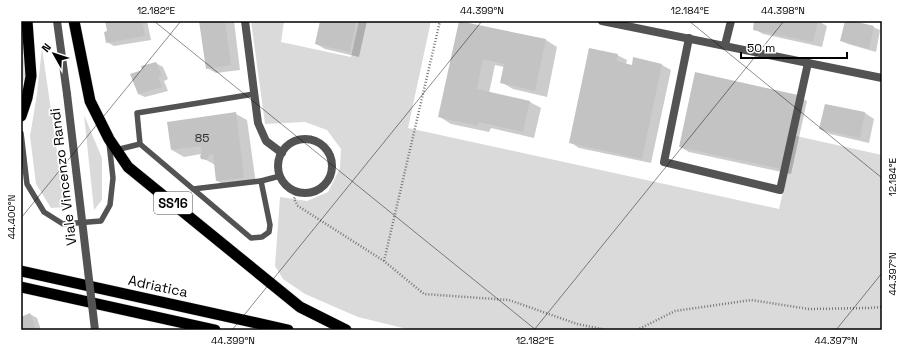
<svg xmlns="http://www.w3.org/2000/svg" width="903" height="351" font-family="'Space Grotesk',sans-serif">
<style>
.green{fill:#dadada}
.shadow{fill:#0003}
.building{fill:#c3c3c3}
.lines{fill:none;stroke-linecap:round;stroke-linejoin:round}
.trunk-casing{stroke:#dbdbdb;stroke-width:12}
.path{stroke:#757575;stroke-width:2.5;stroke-dasharray:1 2;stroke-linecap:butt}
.service{stroke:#535353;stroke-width:5.5}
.minor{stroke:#535353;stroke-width:8}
.tertiary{stroke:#535353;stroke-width:8}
.trunk{stroke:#000;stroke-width:11}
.tertiary-bridge{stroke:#535353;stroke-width:8}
.ticks{fill:none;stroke:#000;stroke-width:1;stroke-opacity:0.45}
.labels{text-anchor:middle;stroke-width:3.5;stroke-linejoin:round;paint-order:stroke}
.number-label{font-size:12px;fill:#313131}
.shield{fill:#fff;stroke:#4c4c4c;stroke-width:1}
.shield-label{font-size:13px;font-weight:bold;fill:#000}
.street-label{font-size:14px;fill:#000;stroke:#fff}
.neatline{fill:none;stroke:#000;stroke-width:1.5}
.ticks-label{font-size:10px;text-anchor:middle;fill:#000}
</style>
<rect width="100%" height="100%" fill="#fff"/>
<g class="green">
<polygon points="21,21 25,75 21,89"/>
<polygon points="251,21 284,21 281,42 351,57 359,21 431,21 408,128 779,209 796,136 882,155 882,330 411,330 358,317 305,294 283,279 275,266 280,197 307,201 328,192 340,168 341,149 327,130 305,122 265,124"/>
<polygon points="42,48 65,207 51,208 36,184 30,136 37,94"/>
<polygon points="84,115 102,158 102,200 94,210"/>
</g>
<g class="shadow">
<polygon points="106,21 147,21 151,40 114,46 107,42 108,32"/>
<polygon points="200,21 234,21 240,70 216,73 207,68"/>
<polygon points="321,21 367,21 359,57 325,49 316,44"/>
<polygon points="755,21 818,21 827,26 822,47 763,34 754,29"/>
<polygon points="846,21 873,27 880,30 876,52 848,44 842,41"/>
<polygon points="460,22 546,40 557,47 547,97 513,89 501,82 504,67 495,65 489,93 530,102 541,108 534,138 491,128 489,132 451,124 440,117"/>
<polygon points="617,55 627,60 626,64 633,66 662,65 671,70 651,163 579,148 570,142"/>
<polygon points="156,63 163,67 168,79 164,81 168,91 145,97 138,94 144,70"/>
<polygon points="798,96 807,101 791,174 689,152 680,147"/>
<polygon points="825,105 865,113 874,119 869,143 830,134 820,129"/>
<polygon points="236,114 247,120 256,184 229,187 217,181 215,165 201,157 201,154 184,157 172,150"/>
<polygon points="30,314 37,318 41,330 21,330 21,318"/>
</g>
<g class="building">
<polygon points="105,21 142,21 145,36 106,43 104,32 107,31"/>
<polygon points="199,21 225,21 231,65 206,69"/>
<polygon points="320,21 356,21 350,52 315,44"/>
<polygon points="459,21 546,39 535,91 500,83 504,64 483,59 477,89 530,101 523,132 479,122 477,126 438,117"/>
<polygon points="754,21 818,21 813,42 753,30"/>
<polygon points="845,21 853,21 874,26 869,49 840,41"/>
<polygon points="589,48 618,54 616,61 632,65 633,57 662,64 642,159 569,143"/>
<polygon points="156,62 162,76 158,77 162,87 138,94 130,74 142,70 141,66"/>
<polygon points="695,72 798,95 782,169 679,147"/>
<polygon points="825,104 865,112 860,138 819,129"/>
<polygon points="236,112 244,178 216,181 213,154 209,155 207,160 201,159 200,156 202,152 201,146 171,150 167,122"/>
<polygon points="30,313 36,330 21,330 21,317"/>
</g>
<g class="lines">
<defs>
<g id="trunk">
<polyline points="74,21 90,101 109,139 128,167 300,307 346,330"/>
<polyline points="21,116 27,98 31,76 27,21"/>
<polyline points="21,271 288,330"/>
<polyline points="21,287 215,330"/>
</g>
</defs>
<use href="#trunk" class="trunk-casing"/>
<g class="path">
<polyline points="297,192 294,199 298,206 384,261 424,294 509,300 577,324 607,330"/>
<polyline points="384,261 440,21"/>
<polyline points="637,330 675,311 751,300 809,309 869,308 882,307"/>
</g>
<g class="service">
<polyline points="254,94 137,113 140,144 251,238 262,237 269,232 270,225 261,181"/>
<polyline points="21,133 27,184 44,212 63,224 101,221 110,205 113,178 109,143"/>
<polyline points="116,150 140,144"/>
<polyline points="193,189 261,181 280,176"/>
</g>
<g class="minor">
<polyline points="245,21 258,123 266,141 282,153"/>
<polyline points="602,21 882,78"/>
<polyline points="689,38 664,162 780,190 808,63"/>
<polyline points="725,45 731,21"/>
<circle cx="305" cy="166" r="27"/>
</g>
<polyline class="tertiary" points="57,21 67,94"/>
<use href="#trunk" class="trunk"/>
<polyline class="tertiary-bridge" points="67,94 95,330"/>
</g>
<path class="ticks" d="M154,21L536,330M689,21L882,178M21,218L181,21M232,330L482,21M534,330L784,21M836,330L882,273"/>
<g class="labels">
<g class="number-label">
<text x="202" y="142">85</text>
</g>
<rect class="shield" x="154" y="192" width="38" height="22" rx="3"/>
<g class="shield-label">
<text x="173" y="208">SS16</text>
</g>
<g class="street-label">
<text transform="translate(63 177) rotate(-97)" y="5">Viale Vincenzo Randi</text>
<text transform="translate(158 286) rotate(12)" y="5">Adriatica</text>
</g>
</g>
<rect width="903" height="351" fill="none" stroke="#ffffff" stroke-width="44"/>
<g transform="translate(54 54) rotate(309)" stroke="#ffffff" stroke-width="3" paint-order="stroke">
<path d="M0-3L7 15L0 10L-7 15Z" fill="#000000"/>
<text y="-6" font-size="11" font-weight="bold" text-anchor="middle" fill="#000000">N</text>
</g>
<path d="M741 52v6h106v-6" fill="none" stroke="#000000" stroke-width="2"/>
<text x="747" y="52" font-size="12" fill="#000000" stroke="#ffffff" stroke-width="3" paint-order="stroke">50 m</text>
<rect x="22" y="22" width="859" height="307" class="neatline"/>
<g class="ticks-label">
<text x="156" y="14">12.182°E</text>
<text x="482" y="14">44.399°N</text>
<text x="690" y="14">12.184°E</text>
<text x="783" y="14">44.398°N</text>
<text transform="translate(892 177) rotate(-90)" y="4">12.184°E</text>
<text transform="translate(11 217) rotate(-90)" y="4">44.400°N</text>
<text transform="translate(892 274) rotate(-90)" y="4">44.397°N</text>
<text x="233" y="344">44.399°N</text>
<text x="535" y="344">12.182°E</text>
<text x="836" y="344">44.397°N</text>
</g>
</svg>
